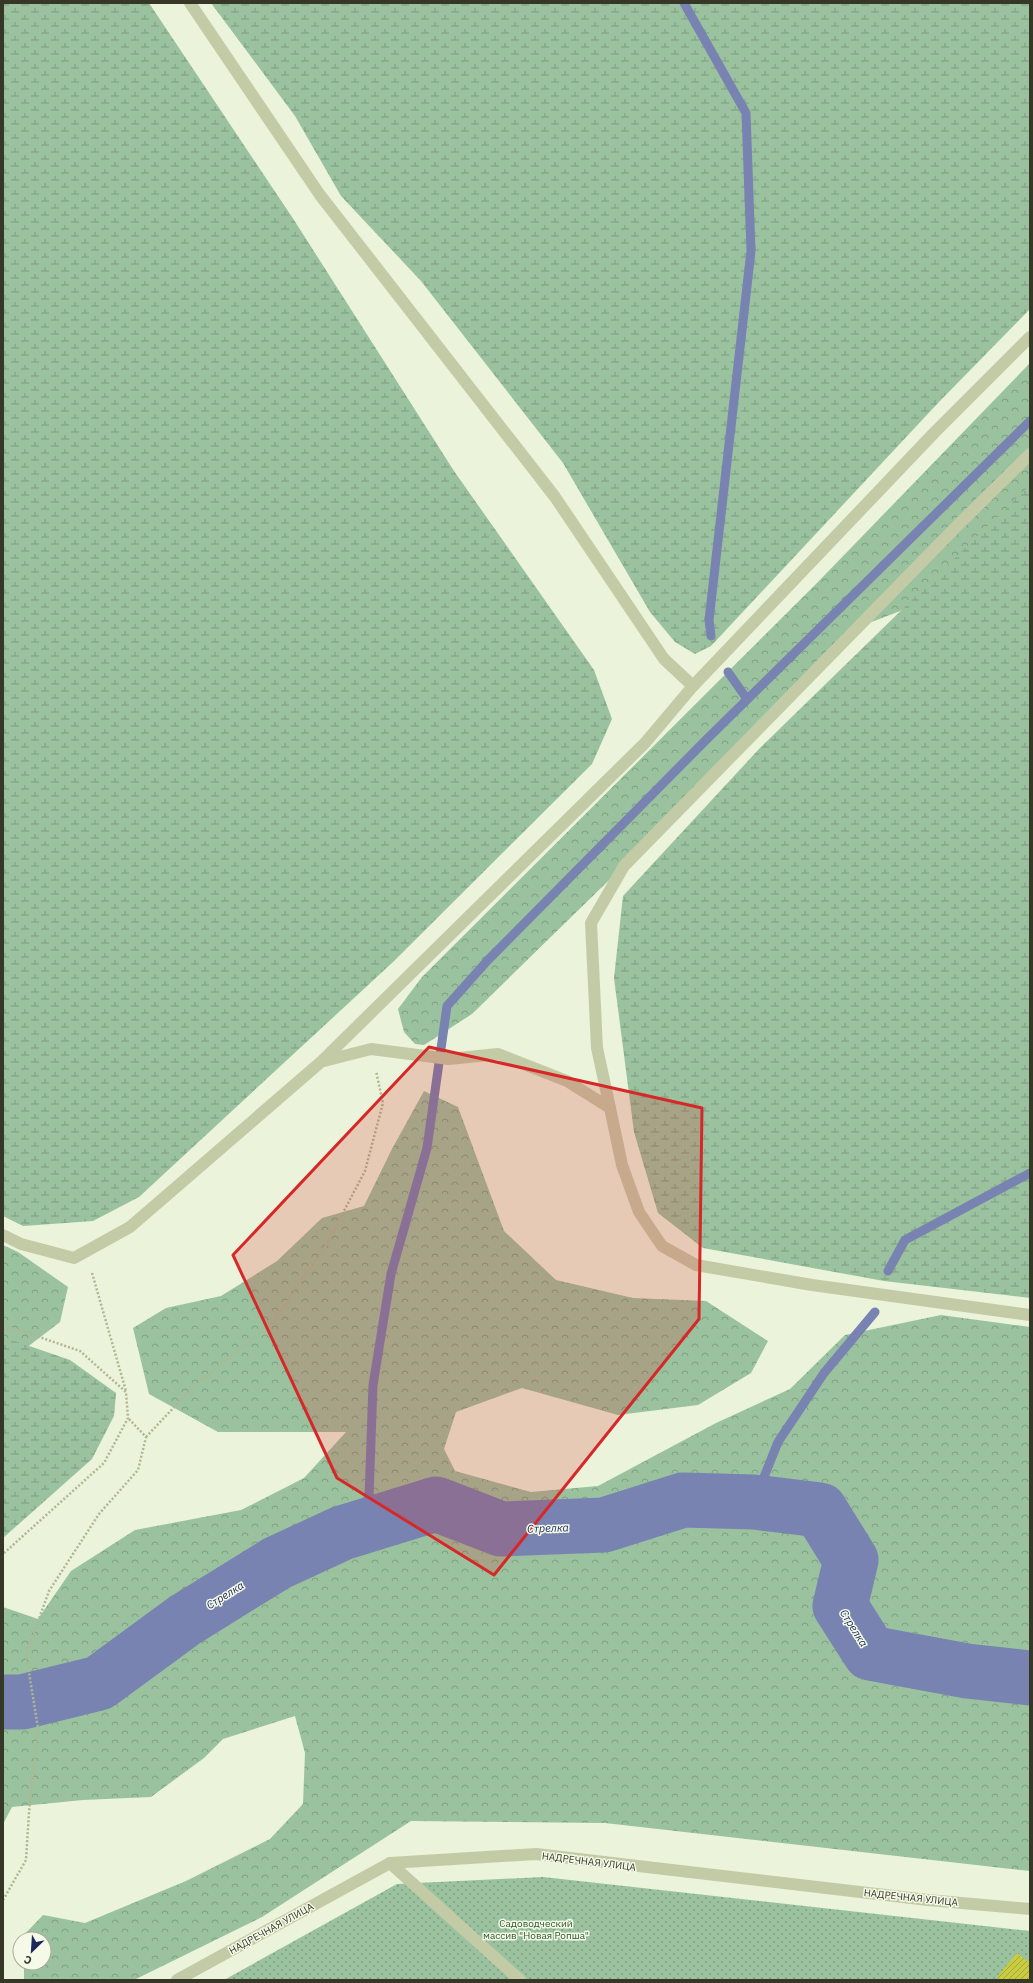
<svg xmlns="http://www.w3.org/2000/svg" width="1033" height="1983" font-family="'IBM Plex Sans',sans-serif">
<style>
.forest{fill:url(#forest-crowns)}
.wetland{fill:url(#wetland-marsh)}
.garden{fill:url(#garden-dots)}
.lines{fill:none;stroke-linecap:round;stroke-linejoin:round}
.stream{stroke:#7883b1;stroke-width:9}
.river{stroke:#7883b1;stroke-width:55}
.building{fill:url(#building-hatch)}
.path{stroke:#afb790;stroke-width:2.5;stroke-dasharray:2 2;stroke-linecap:butt}
.minor{stroke:#c3cba6;stroke-width:12}
.marked{fill:#d62828;fill-opacity:0.2;stroke:#d62828;stroke-width:3;stroke-linejoin:round}
.labels{text-anchor:middle;stroke-width:3;stroke-linejoin:round;paint-order:stroke}
.street-label{font-size:10px;fill:#363727;stroke:#f4fae7}
.park-label{font-size:10px;fill:#2a5630;stroke:#f4fae7}
.water-label{font-size:11px;font-style:italic;fill:#1b265a;stroke:#f4fae7}
</style>
<defs>
<pattern id="forest-crowns" width="20" height="18" patternUnits="userSpaceOnUse"><rect width="20" height="18" fill="#9ac29e"/><path d="M2 6a3 3 0 1 1 6 0M12 15a3 3 0 1 1 6 0" fill="none" stroke="#7e9e81"/></pattern>
<pattern id="wetland-marsh" width="20" height="14" patternUnits="userSpaceOnUse"><rect width="20" height="14" fill="#9ac29e"/><path d="M1 5h8M5 5V1M11 12h8M15 12V8" fill="none" stroke="#7e9e81"/></pattern>
<pattern id="garden-dots" width="8" height="8" patternUnits="userSpaceOnUse"><rect width="8" height="8" fill="#9ac29e"/><path d="M2 2h.1M6 6h.1" fill="none" stroke="#7e9e81" stroke-width="1.8" stroke-linecap="round"/></pattern>
<pattern id="building-hatch" width="6" height="6" patternUnits="userSpaceOnUse"><rect width="6" height="6" fill="#c9cb40"/><path d="M-1 1l2-2M0 6l6-6M5 7l2-2" fill="none" stroke="#a4a636"/></pattern>
</defs>
<rect width="100%" height="100%" fill="#ebf3da"/>
<g class="forest">
<polygon points="1030,363 1030,518 921,603 869,623 768,725 472,1014 424,1045 415,1044 404,1032 398,1009 422,977 818,582"/>
<polygon points="424,1091 458,1107 504,1231 556,1280 633,1298 706,1301 768,1341 751,1373 698,1405 618,1415 522,1388 456,1412 444,1449 455,1471 531,1492 598,1486 716,1423 790,1389 845,1335 941,1315 1030,1327 1030,1871 605,1823 411,1821 262,1917 134,1980 24,1980 24,1963 44,1963 44,1939 23,1939 23,1936 43,1915 85,1923 186,1881 270,1839 303,1804 305,1753 295,1716 223,1739 204,1758 151,1797 83,1800 12,1807 3,1824 3,1607 38,1619 71,1571 135,1530 241,1510 304,1478 346,1432 218,1432 149,1394 133,1328 166,1308 221,1296 277,1261 322,1218 364,1206 392,1149"/>
<polygon points="3,1245 18,1252 68,1287 60,1322 26,1348 3,1346"/>
</g>
<g class="wetland">
<polygon points="3,3 149,3 294,220 454,471 594,670 612,719 592,764 393,962 139,1197 93,1221 23,1226 3,1216"/>
<polygon points="211,3 1030,3 1030,309 938,403 711,646 695,654 675,642 650,612 563,463 421,281 341,196 295,116"/>
<polygon points="1030,485 1030,1298 884,1281 703,1248 658,1213 634,1132 614,978 623,896 759,749"/>
<polygon points="3,1337 70,1360 116,1393 114,1416 92,1459 3,1538"/>
</g>
<polygon class="garden" points="543,1877 1030,1931 1030,1980 224,1980 397,1884"/>
<g class="lines">
<g class="stream">
<polyline points="684,3 746,113 751,251 709,620 711,636"/>
<polyline points="728,672 747,699"/>
<polyline points="888,1271 905,1240 1030,1173"/>
<polyline points="754,1502 778,1442 824,1373 875,1312"/>
<polyline points="368,1525 373,1385 391,1274 427,1148 447,1006 488,960 707,739 1030,421"/>
</g>
<polyline class="river" points="3,1702 22,1702 99,1683 185,1620 277,1563 342,1533 436,1504 501,1529 604,1525 683,1500 754,1502 820,1510 851,1560 840,1606 870,1653 967,1671 1030,1678"/>
</g>
<polygon class="building" points="1017,1953 1030,1963 1030,1980 1001,1980 997,1977"/>
<g class="lines">
<g class="path">
<polyline points="92,1273 126,1391"/>
<polyline points="3,1328 16,1329 80,1351 126,1392 128,1418 104,1463 3,1554"/>
<polyline points="146,1437 194,1386 273,1322 326,1245 365,1171 383,1103 376,1071"/>
<polyline points="3,1900 26,1860 29,1812 38,1728 26,1654 49,1591 99,1514 138,1470 146,1437 128,1418"/>
</g>
<g class="minor">
<polyline points="190,3 320,195 555,497 664,659 693,686"/>
<polyline points="324,1061 371,1049 449,1059 498,1054 567,1081 610,1108 622,1165 639,1212 662,1246 696,1265 812,1285 1030,1315"/>
<polyline points="610,1108 597,1048 591,923 624,866 959,524 1030,454"/>
<polyline points="3,1235 21,1244 74,1258 130,1227 322,1061 645,743 693,686 934,433 1030,337"/>
<polyline points="390,1863 520,1980"/>
<polyline points="177,1980 390,1863 536,1854 928,1900 1030,1909"/>
</g>
</g>
<path class="marked" d="M429,1047L702,1108L699,1319L494,1575L337,1478L233,1255Z"/>
<g class="labels">
<g class="street-label">
<text transform="translate(589 1861) rotate(7)" y="4">НАДРЕЧНАЯ УЛИЦА</text>
<text transform="translate(911 1897) rotate(6)" y="4">НАДРЕЧНАЯ УЛИЦА</text>
<text transform="translate(271 1928) rotate(-29)" y="4">НАДРЕЧНАЯ УЛИЦА</text>
</g>
<g class="park-label">
<text x="536" y="1927">Садоводческий<tspan x="536" dy="12">массив "Новая Ропша"</tspan></text>
</g>
<g class="water-label">
<text transform="translate(548 1528) rotate(-2)" y="4">Стрелка</text>
<text transform="translate(225 1595) rotate(-32)" y="4">Стрелка</text>
<text transform="translate(854 1628) rotate(58)" y="4">Стрелка</text>
</g>
</g>
<rect width="1033" height="1983" fill="none" stroke="#363727" stroke-width="8"/>
<g transform="translate(32 1951) rotate(205)"><circle r="19" fill="#f4fae7" stroke="#a8ac9a"/>
<path d="M0-3L7 15L0 10L-7 15Z" fill="#1b265a"/>
<text y="-6" font-size="11" font-weight="bold" text-anchor="middle" fill="#363727">С</text>
</g>
</svg>
